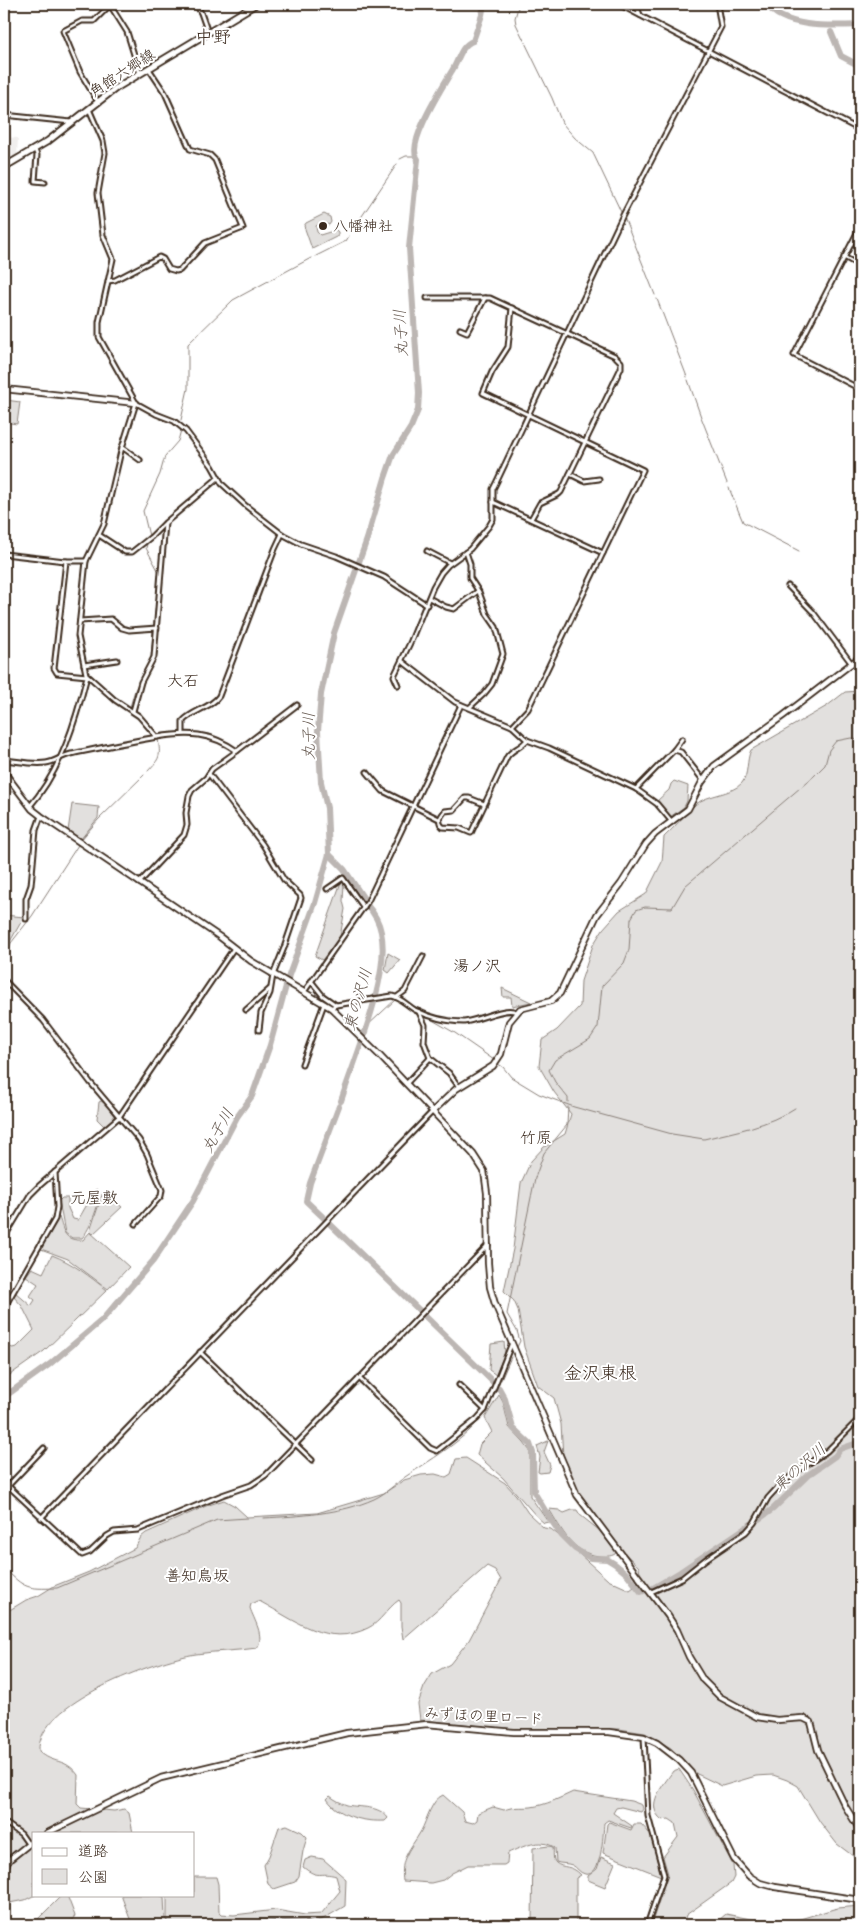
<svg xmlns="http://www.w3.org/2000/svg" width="864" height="1929" font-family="'Gochi Hand','Klee One',sans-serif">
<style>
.built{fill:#f1efee}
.green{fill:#e2e0de;stroke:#8e857e}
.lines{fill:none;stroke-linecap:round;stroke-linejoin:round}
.stream{stroke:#887e77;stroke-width:1}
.river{stroke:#bcb6b3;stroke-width:6}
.street-casing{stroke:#3b2a1e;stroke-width:7}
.secondary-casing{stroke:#3b2a1e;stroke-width:8}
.primary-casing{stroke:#3b2a1e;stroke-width:9}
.street{stroke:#fff;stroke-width:3}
.secondary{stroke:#fff;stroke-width:4.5}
.primary{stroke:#fff;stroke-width:5}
.poi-dot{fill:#3b2a1e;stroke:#fff;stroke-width:2}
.labels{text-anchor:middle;stroke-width:4;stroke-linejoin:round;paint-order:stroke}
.street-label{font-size:15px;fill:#3b2a1e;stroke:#fff}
.poi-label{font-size:15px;fill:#3b2a1e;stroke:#fff;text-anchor:start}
.water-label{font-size:16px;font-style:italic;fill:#685b52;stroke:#fff}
.neighbourhood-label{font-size:16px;fill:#3b2a1e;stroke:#fff}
.quarter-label{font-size:18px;fill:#3b2a1e;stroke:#fff}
</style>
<rect width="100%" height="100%" fill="#fff"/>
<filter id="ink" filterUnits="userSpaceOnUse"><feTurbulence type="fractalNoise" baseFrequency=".02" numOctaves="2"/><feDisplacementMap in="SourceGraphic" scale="10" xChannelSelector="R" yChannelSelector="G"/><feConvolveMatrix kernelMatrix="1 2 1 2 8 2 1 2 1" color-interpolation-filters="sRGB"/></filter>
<g filter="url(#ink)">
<polygon class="built" points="4,137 18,138 17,157 4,164"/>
<g class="green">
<path d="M324,214L330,217L331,222L329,225C323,223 321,221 316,226L317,232L320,235L336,230L338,232V236L312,249L304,226L306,223Z"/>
<polygon points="6,400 20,402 17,424 4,422"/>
<path d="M860,691V1856H853L837,1844L820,1822L798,1786L787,1780L773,1775L756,1776L722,1786L695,1773L671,1748L645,1733L619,1729H514L420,1720L418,1704L424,1687L432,1674L450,1664L469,1640L501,1580L495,1570L487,1566L403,1639L401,1626V1603L399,1600C387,1608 381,1622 368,1628C328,1648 294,1620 261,1602L257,1601L251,1604L250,1608C254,1620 265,1636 257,1648C237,1651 216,1651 196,1654C157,1660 36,1703 39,1751C53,1765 65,1757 78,1775L77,1804L81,1808L114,1811L124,1809L129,1813L133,1833H34V1895H35L25,1900L4,1904V1616L8,1611L26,1600L38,1596L54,1586L89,1572L135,1548L141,1537L146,1533L206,1506L224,1500L235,1506L247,1517L317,1513L384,1493L404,1480L421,1475L435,1474L446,1477L451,1474L456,1459L466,1458L505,1483L516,1495L528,1513L544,1528L551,1529L557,1534L608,1580L630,1590L634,1587L638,1581L640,1574L639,1567L616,1545L579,1493L563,1457L561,1424L554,1398L538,1386L524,1347L518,1310L514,1301L504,1291L513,1249L521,1183L531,1161L544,1147L565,1134L571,1114L554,1092L539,1066L542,1040L557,1030L580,1006L581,981L593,945L603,929L619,911L646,894L662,862L664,837C675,827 685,814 696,804C708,794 731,795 742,783C749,774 746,760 751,750L827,706L845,692Z"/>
<polygon points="4,777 15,792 8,792 4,833"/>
<path d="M674,781L688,786L687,801L684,807L670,817C660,815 659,809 658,800L669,790L671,784Z"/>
<polygon points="72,804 99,807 98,818 80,840 68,831"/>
<polygon points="341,882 344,883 343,901 345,909 340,937 322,960 315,956"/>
<polygon points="4,915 24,917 4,952"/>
<polygon points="388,953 400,960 389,973 385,970"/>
<polygon points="502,988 531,1002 512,1006 511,997 503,997"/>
<polygon points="101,1101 106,1104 114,1116 114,1118 104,1126 97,1119 99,1102"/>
<path d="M96,1189L98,1190C103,1198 89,1231 82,1238H72L65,1233L59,1201L62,1198H68V1208L73,1219L78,1220Z"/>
<polygon points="103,1192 122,1207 93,1234 90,1231"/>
<path d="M59,1217C64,1232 64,1241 83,1240L90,1232L129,1267L108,1289L68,1259L41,1249Z"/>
<path d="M52,1255C73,1263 89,1276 107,1290L44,1351L4,1379V1342L12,1348L17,1347L34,1330L22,1306L13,1296L15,1292L31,1306L35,1300L30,1296L38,1284L26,1276L32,1268L43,1273Z"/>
<polygon points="504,1342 505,1352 496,1375 489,1370 491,1344"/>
<polygon points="499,1395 503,1402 509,1427 524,1443 530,1451 530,1496 548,1522 544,1523 537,1517 503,1478 477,1455 480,1444 492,1432 485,1418"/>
<polygon points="548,1441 544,1452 550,1465 548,1472 540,1473 538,1472 540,1457 537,1446"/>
<path d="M549,1509L559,1510L564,1513L572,1510H577L580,1515L599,1530L616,1552L615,1554C610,1557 605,1556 599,1556C572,1553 562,1530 549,1509Z"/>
<path d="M679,1769L693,1790L733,1865L734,1877L731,1883L686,1915L683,1925H651L668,1874L663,1857L678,1837L675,1823L669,1819L662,1820C644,1805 663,1786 673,1771Z"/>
<path d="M573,1792L631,1801L642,1805L643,1809L641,1812L621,1807L616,1808L613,1813L632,1826L631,1828L608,1820L604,1823C603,1834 602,1878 585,1874C579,1873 577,1867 572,1865C567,1863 561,1864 556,1862L555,1848C541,1837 522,1847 508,1853L507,1863L504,1865H468L452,1873L443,1880L431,1883L403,1881C402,1874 402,1865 405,1858C409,1848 416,1840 421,1831C427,1820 431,1800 443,1795L462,1812L465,1821L473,1823L477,1820L478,1813L493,1807L504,1810C514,1806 521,1808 531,1807C546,1805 560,1798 573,1792Z"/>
<path d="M330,1796C335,1800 341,1803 347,1805C361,1808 379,1805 388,1818L385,1821C365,1822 339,1817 327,1799Z"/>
<polygon points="609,1822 631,1830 634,1824 641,1824 651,1835 661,1876 603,1853 607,1824"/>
<polygon points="287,1825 302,1832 307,1837 303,1851 299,1876 295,1882 274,1889 268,1884 264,1865 269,1856 279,1827"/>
<path d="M549,1846L553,1847C554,1852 552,1860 556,1863C563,1869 571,1864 581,1875L576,1878V1925H532L533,1848Z"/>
<path d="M312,1857L323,1859L346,1879L345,1906L323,1919L304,1922L266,1920L235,1925H138L130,1919L121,1895H159L164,1897L165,1918L167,1921V1895H194V1877H216L218,1884L219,1912L221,1914L234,1915L276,1910L305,1915L321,1914L340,1891L336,1876C320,1871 319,1880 303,1867L305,1860Z"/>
<polygon points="601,1857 615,1863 605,1887 588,1880 588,1876 597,1869"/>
<polygon points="62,1895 67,1895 75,1916 68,1925 12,1925 38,1919"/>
<polygon points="860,1906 860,1925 717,1925 719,1920 726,1914 760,1921 778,1921 800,1919 837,1908"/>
</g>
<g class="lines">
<g class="stream">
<polyline points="519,4 515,18 516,24 552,98 562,123 575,138 593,153 622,214"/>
<polyline points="400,159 406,156 415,156"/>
<polyline points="624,217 655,295"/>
<polyline points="352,231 397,164"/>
<polyline points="316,256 346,241 349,236"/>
<polyline points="657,299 687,377"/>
<polyline points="688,380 701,417 727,483"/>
<polyline points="181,420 188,389 188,344 233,300 311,258"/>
<polyline points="729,488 743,522 799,551"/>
<polyline points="149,536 143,511 160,474 165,456 178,441 181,430"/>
<polyline points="147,544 146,548 159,572 154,625"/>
<polyline points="151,658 153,630"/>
<polyline points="130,707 135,690 148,664"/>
<path d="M148,771C160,758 161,757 158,739"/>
<polyline points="80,841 98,820 144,775"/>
<polyline points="4,970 7,952 11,943 32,916 78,845"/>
<polyline points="427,1017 455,1033 494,1060"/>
<polyline points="365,1028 396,999 418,1014"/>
<path d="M498,1064L503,1067L511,1077L539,1094L574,1107L672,1134L704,1139C736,1131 768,1126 795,1108"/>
<polyline points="568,1102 568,1098 555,1082 549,1070 555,1060 590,1039 598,1027 602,986 624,963 629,950 631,919 636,910 645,907 672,908 685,886 814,776 825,765 829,750 836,741 851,738 860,739"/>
<polyline points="517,1347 520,1341 517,1331 507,1314 535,1178 544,1153 567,1125 568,1107"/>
<polyline points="501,1380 511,1357"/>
<path d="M264,1518C299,1516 341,1514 374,1499C385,1494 395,1484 405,1477C433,1458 476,1434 491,1403"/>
<path d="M4,1568C25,1589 27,1589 57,1588L217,1520L247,1518"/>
</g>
<g class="river">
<path d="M766,4C784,29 832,26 860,25"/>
<polyline points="831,32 841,56 860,66"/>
<polyline points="329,854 344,869 364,899"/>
<path d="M341,1101C355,1058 391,975 381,932C379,921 374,913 367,905"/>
<polyline points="325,1219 306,1201 310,1183 339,1106"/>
<polyline points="329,1223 420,1311"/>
<polyline points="425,1316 493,1382"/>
<polyline points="499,1388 505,1399 513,1428 530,1444 533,1453 534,1492 549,1517 562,1536 575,1549 590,1558 607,1559 615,1564 627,1574 641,1592 644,1591"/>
<path d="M4,1397L50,1364L102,1320L153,1261L193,1201L237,1117L252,1096L270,1045L289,975L315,903L329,854L327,808L321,782L318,731L321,694L334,633L367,539L385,478L393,455L411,427L418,410L419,393L409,248L418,159C404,145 445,83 453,69C459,59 461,45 473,41L482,15L484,4"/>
<polyline points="759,1519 773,1509 808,1475 835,1456 840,1449 860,1442"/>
<polyline points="653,1588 680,1572 751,1524"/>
</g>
<defs>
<g id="street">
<polyline points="196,4 201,13 208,33"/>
<polyline points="618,4 860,130"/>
<polyline points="636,4 640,15"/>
<polyline points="110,5 127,32 140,74"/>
<polyline points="98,102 80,72 63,31 82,21 94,21 110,5"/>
<polyline points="89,109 103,141 105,153 98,193 103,235 113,259 99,322 99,337 136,403 121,451 104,524 86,561 78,636 86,674 115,700 139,716 157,737"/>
<polyline points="4,115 71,122"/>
<polyline points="35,150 37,155 35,181 45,182"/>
<polyline points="860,227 794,355 860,389"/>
<polyline points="844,257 860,266"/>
<polyline points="108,281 115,280 159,257 163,259 169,269 176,271 180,270 205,243 243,228 215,160 210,155 190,149 165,93 149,69"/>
<polyline points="427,298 490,298 615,356 621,362 621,368 561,492 559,494 540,503 531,519"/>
<polyline points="512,308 508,347 492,372 483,393 643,470 528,709 512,726"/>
<polyline points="460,329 467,332 485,298"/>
<polyline points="136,403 156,414 174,421 186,431 212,466 222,484 246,506 282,534 301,544 336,556 384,577 427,605"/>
<polyline points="122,447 140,460"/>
<polyline points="570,474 584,481 599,479"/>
<polyline points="493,502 603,553"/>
<polyline points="99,535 125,552 132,552 151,537 164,524"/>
<polyline points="427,551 450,563"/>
<polyline points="466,552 470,564 470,578 479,592 487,614 496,627 503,654 492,684 484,694 470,707"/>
<polyline points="4,554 65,561 86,561"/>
<polyline points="788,586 813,612 852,664"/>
<polyline points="429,598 446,607 454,609 478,591"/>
<polyline points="80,621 111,619 122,628 129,630 157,628"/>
<polyline points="402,661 455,702 512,726 527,740 549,748 636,789 657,804 672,822"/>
<polyline points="84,665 117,660"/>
<polyline points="398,685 394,676 410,643 433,587 441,573 448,565 470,549 489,526 493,519 493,489 497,481 622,217 721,27 717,4"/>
<polyline points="133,711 141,682 154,657 165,523 218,478"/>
<path d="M183,733V721C193,710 211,708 219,696L275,549L282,534"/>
<polyline points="674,750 682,739"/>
<path d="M4,760C17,761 33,765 46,763C54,762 62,756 71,754C100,748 128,742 157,737C188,732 210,732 237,751L297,705"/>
<polyline points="367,772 383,791 439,819"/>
<polyline points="209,774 263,845 284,880 300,895 301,898 284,948 273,975 270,993 261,1013 259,1030"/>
<polyline points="636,789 674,750 681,752 703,780"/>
<path d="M484,804L469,798H465L454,810L445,811C440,817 437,822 443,827L459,828L471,833L507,757C512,749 521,748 527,740"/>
<path d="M30,806C61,771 76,720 87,676L57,673L54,668L66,561"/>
<polyline points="139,883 184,835 187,825 186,813 189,796 192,790 206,778 212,769 237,751"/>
<polyline points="327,889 343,878 364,908"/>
<polyline points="26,919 26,899 31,885 36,830 41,816"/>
<polyline points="4,980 43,1020 90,1082 139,1140 147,1154 162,1190 161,1196 136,1224"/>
<polyline points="311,981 323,996 336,1005"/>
<polyline points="304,992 368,901 461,705"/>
<polyline points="397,997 405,991 423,956"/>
<path d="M331,1008L336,1005L392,996C401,998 407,1005 415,1010C429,1017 448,1022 464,1022C477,1021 506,1006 516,1012"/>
<polyline points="246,1010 270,989"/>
<polyline points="430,1058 449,1073 459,1087"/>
<polyline points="302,1064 324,1004"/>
<polyline points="406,1084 430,1058 424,1042 425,1025 419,1012"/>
<polyline points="4,1238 30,1195 39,1186 119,1117 234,948"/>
<polyline points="4,1308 55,1219 57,1207 55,1172"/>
<polyline points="200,1352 312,1460"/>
<polyline points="359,1378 430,1448 437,1451 477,1419 485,1410 511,1345"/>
<polyline points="459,1385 485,1410"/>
<polyline points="4,1482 82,1555 90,1552 107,1536 114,1532 138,1530 222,1495 251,1485 266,1475 488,1245"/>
<polyline points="8,1486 44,1448"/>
<polyline points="41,1518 433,1111"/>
<polyline points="651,1592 682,1578 706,1559 746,1532 754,1523 768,1498 779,1486 796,1472 827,1451 860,1418"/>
<polyline points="644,1737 648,1816 664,1875 647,1925"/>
<polyline points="4,1822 21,1834 28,1844"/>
</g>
<g id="secondary">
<polyline points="4,389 136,403"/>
<polyline points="4,772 32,809 41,816 220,937 251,961 331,1008 379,1055 473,1154 484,1171 487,1193 488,1263 490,1287 495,1304 577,1495 668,1616 677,1630 689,1657 703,1680 720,1697 757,1717 777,1720 803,1718 811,1722 818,1750 845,1806 860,1830"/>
<polyline points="433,1111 456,1089 493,1066 501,1054 509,1022 520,1009 551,1001 560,993 597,915 621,884 646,844 655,834 688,809 702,782 714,766 783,716 860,657"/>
<polyline points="47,1833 161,1778 347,1733 427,1724 514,1732 609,1732 644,1737 657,1743 679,1760 691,1773 734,1859 749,1876 760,1883 775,1887 860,1900"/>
<polyline points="4,1868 10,1859 34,1840"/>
</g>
<polyline id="primary" points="4,167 48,141 116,88 256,4"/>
</defs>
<use href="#street" class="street-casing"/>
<use href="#secondary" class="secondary-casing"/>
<use href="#primary" class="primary-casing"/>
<use href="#street" class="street"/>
<use href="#secondary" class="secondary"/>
<use href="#primary" class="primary"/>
</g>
</g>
<circle class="poi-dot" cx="323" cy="226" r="5"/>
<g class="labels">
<g class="street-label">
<text transform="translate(122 73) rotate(-33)" y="5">角館六郷線</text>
<text transform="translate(484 1716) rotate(3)" y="5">みずほの里ロード</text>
</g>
<g class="poi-label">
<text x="333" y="231">八幡神社</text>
</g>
<g class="water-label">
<text transform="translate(400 333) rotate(-93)" y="6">丸子川</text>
<text transform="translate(308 736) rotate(-90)" y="6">丸子川</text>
<text transform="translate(357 999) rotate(-74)" y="6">東の沢川</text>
<text transform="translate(217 1130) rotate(-61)" y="6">丸子川</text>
<text transform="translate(799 1467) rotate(-41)" y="6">東の沢川</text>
</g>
<g class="neighbourhood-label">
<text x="183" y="686">大石</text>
<text x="477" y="971">湯ノ沢</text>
<text x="536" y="1143">竹原</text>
<text x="94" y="1203">元屋敷</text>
<text x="197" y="1581">善知鳥坂</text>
</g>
<g class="quarter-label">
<text x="213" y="43">中野</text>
<text x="600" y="1379">金沢東根</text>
</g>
</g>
<rect width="864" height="1929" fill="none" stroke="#fff" stroke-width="20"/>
<rect x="10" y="10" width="844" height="1909" fill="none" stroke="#3b2a1e" stroke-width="2" filter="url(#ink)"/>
<rect x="32" y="1832" width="162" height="65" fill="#ffffff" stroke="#b1aaa5"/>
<rect x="42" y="1848" width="25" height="8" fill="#ffffff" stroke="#b1aaa5"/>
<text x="78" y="1856" font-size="15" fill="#3b2a1e">道路</text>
<rect x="42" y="1869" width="25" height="15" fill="#e2e0de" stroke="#b1aaa5"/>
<text x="78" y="1882" font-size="15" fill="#3b2a1e">公園</text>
</svg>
